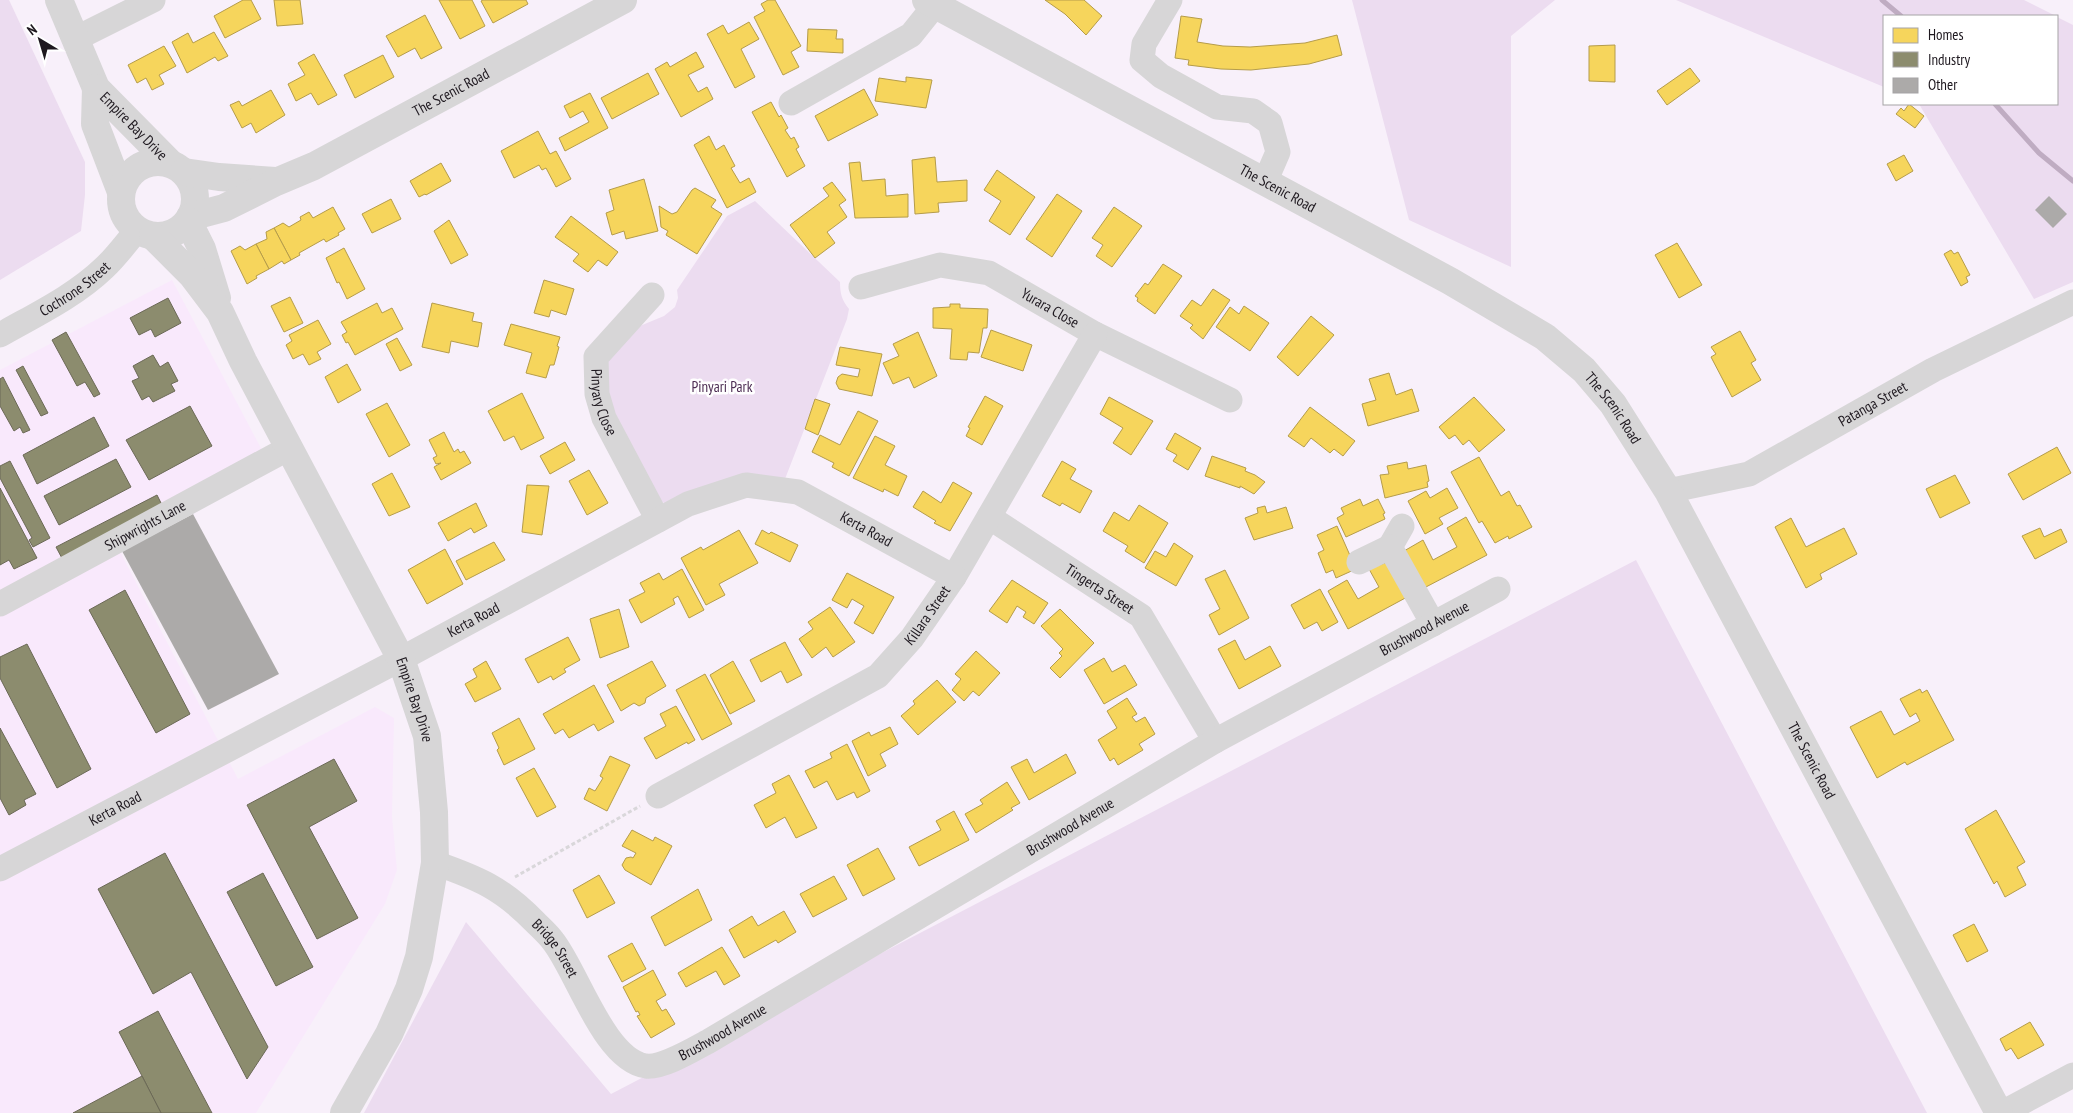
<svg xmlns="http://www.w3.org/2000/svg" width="2073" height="1113" font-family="'PT Sans Narrow',sans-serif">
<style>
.built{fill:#f9e9fc}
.green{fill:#ecdcf0}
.homes{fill:#f6d55c;stroke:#b59c4a}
.industry{fill:#8c8c6e;stroke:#6b6956}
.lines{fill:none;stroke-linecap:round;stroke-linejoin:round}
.stream{stroke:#bfacc2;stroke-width:5}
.building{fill:#acaaa9}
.path{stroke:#d9d7da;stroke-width:3;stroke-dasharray:4 2.5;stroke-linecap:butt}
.minor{stroke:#d7d6d7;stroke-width:25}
.major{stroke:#d7d6d7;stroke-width:28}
.labels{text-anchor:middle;stroke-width:5;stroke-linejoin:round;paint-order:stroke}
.street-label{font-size:15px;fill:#1e181f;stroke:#fff}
.park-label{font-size:15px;fill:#4d2d53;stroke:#fff}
</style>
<rect width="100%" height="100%" fill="#f8f0fa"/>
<polygon class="built" points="172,280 262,450 114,540 238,779 375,707 394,718 392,817 397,870 385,904 256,1113 0,1113 0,370"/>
<g class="green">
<polygon points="0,0 9,0 85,162 85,195 81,231 0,280"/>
<polygon points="1352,0 1555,0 1511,36 1511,267 1409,220"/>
<polygon points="1676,0 2024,0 2056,16 1884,16 1884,87"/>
<polygon points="2057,17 2073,25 2073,282 2034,299 1919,104 2057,104"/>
<path d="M755,201L840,282C840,294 842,300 849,309L847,319L785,479L666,504L657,499L607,404L603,380L609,357L635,328L664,316L675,307L678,298L677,290L727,216Z"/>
<polygon points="1636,560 1927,1113 364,1113 466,922 611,1094"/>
</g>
<g class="homes">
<polygon points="243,0 251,0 261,19 225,38 214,16"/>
<polygon points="274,0 300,0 303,24 277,26"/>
<polygon points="439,0 472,0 485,26 460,39"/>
<polygon points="483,0 526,0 528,4 493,23 481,1"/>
<polygon points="768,0 775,0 801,46 791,52 799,67 783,75 754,17 765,11 761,4"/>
<polygon points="1045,0 1084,0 1102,16 1086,35 1065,14"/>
<polygon points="425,15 442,48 421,59 415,48 398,57 386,36"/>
<polygon points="1181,16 1202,19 1197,42 1223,46 1250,47 1305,43 1337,35 1342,55 1309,64 1251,70 1221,69 1188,65 1189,60 1175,58"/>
<polygon points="749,22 759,39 741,49 755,77 735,88 707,34 723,25 728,34"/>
<polygon points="808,29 837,30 836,39 843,39 843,53 807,51"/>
<polygon points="214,32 228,56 218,61 215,57 187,73 172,42 188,33 193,43"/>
<polygon points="1615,45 1615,82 1589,81 1589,46"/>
<polygon points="164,46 176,66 159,75 164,84 152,90 146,78 137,83 128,65"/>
<polygon points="696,52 704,67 688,75 698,92 707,87 713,99 681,117 655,69 667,62 670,67"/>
<polygon points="314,54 337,95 318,105 311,93 296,101 288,84 305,75 298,63"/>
<polygon points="383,55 394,77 355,98 344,75"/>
<polygon points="1690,68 1700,81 1667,105 1657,91"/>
<polygon points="648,73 659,94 612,119 601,98"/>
<polygon points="906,77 932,80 926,108 875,101 879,78 906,82"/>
<polygon points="864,89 878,115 828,141 815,116"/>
<polygon points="271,90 285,115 256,133 251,123 242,128 230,105 239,101 242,106"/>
<polygon points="590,93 608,128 565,151 559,138 589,122 583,111 570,118 564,106"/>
<polygon points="771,102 779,117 781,115 788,128 785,130 791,139 794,137 799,147 796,149 805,166 787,177 752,112"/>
<polygon points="1909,104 1924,116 1915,128 1896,114 1901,108 1904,111"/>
<polygon points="538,131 550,154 556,151 571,179 556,187 546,168 542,170 539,165 514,178 501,151"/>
<polygon points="709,136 716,150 724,145 735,166 731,168 740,183 749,178 756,192 727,208 694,145"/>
<polygon points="1904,155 1913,171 1896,181 1887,164"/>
<polygon points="935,157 937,182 967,180 967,201 938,203 939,212 915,214 912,160"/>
<polygon points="860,162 862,181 885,179 886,196 908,194 908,217 855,218 849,163"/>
<polygon points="441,163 451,181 426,195 425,194 419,197 410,181"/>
<polygon points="997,170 1035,197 1010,235 989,221 1001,201 984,190"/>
<polygon points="644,179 658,231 626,239 624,231 612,235 606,213 614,210 609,190"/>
<polygon points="832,182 846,200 839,205 847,217 827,232 835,243 815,258 790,225 829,196 823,188"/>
<polygon points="695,188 716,200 711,207 722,214 697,254 666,235 668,231 661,227 659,206 672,214 677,212 692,190"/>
<polygon points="1057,194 1082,211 1052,257 1026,239"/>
<polygon points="391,199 401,219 372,233 362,214"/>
<polygon points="333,207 345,229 338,233 339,235 326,242 324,239 299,253 300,255 291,260 274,228 283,223 289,227 301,220 300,217 309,212 313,218"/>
<polygon points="1114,207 1142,226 1112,267 1096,256 1103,245 1092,238"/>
<polygon points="571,216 618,252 607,266 598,260 588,272 573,261 579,254 555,237"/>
<polygon points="449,220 468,255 451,264 434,231"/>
<polygon points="274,228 291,260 284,264 282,261 269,269 256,244 267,239 266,232"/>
<polygon points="1677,243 1702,285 1679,298 1655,255"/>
<polygon points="256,244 269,269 256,276 257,278 247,284 231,251 240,246 245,250"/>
<polygon points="344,248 365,289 347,299 339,282 337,283 326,258"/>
<polygon points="1951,250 1954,254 1958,252 1970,275 1966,277 1968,282 1961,286 1944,254"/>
<polygon points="1163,264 1182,276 1155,314 1137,301 1138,298 1135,296 1145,283 1148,285"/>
<polygon points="544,280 574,289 566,315 551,310 549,317 534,313"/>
<polygon points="1213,289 1230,300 1203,339 1190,328 1193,325 1180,316 1192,300 1201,306"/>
<polygon points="290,297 303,323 284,332 271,306"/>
<polygon points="377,303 382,313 392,308 403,329 355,355 348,342 346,343 342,335 347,332 341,322"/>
<polygon points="432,303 474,313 472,321 482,323 478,347 451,341 449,353 422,347"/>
<polygon points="950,304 960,304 960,308 988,309 987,328 983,328 979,353 968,352 967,360 950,359 952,329 933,328 933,308 950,307"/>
<polygon points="1244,306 1269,323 1250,351 1216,327 1230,307 1239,314"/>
<polygon points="1311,316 1334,335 1298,376 1277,357"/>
<polygon points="318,320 331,344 317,352 321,359 309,365 303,354 293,359 286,345 292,341 289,335"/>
<polygon points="511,324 560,337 557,346 559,347 554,365 550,365 546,378 526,373 532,353 504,345"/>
<polygon points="991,330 1032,345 1023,371 981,357"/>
<polygon points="1740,331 1756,360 1751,363 1761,380 1732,397 1711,357 1716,354 1711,347"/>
<polygon points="918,332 937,376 914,388 909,377 893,384 883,363 899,356 893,344"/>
<polygon points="397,338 412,365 400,371 386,344"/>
<polygon points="840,347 882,354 872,396 839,389 836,383 838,377 842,374 858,377 860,369 836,365"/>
<polygon points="347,364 361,390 338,403 325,377"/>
<polygon points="1389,373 1396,395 1412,389 1419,411 1368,426 1362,404 1376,400 1369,379"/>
<polygon points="522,393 544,438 521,450 514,436 504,441 488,411"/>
<polygon points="985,396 1003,406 982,445 966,436 970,428 968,427"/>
<polygon points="1109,397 1153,421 1131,455 1113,443 1123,428 1100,414"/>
<polygon points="1474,397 1505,430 1479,452 1469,440 1463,445 1455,435 1449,439 1439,427"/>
<polygon points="815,399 830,404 818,435 805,429"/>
<polygon points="387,403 410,445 389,457 366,414"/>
<polygon points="1310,407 1355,441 1343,456 1334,449 1330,453 1311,438 1304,447 1288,436"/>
<polygon points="858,411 878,421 849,476 832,467 834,463 812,452 820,435 840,445"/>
<polygon points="444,432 454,452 458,449 460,453 464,451 471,463 441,480 434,467 441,463 436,464 433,458 437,456 429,440"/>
<polygon points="1175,433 1201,448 1188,470 1173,461 1177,455 1166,449"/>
<polygon points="875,436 895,446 885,465 907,476 898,496 884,489 883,492 853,478"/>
<polygon points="565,442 575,460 550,474 540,456"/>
<polygon points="2057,447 2071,473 2023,500 2008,474"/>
<polygon points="1212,456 1246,468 1245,471 1255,475 1265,482 1254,494 1240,486 1240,488 1205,476"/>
<polygon points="1479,457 1501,496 1509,491 1517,506 1520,505 1532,527 1509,539 1508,536 1495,543 1482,521 1479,523 1451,472"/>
<polygon points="1062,461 1076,469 1070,479 1092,491 1080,513 1062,503 1060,506 1042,496"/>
<polygon points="1407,462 1408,469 1426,465 1429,481 1427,482 1428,487 1385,498 1380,475 1389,474 1387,466"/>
<polygon points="589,470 608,503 587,515 569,481"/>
<polygon points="392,473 410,507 389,516 372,484"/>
<polygon points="1955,475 1970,503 1940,518 1926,489"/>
<polygon points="953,482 972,493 950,531 934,523 936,521 913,507 923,491 941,503"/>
<polygon points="527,485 549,486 542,535 522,532"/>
<polygon points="1447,488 1458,508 1439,518 1443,524 1425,534 1408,501 1426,491 1430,498"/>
<polygon points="1360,499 1363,506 1378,499 1385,513 1383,514 1385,519 1346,537 1337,518 1344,514 1341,508"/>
<polygon points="476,503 487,526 474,533 471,528 448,541 438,523"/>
<polygon points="1139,505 1168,523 1144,563 1125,551 1128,546 1103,531 1114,512 1129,521"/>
<polygon points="1265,506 1267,513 1286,507 1293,528 1254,540 1245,518 1258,513 1257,508"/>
<polygon points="1466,517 1487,555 1424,588 1404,551 1423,540 1433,560 1457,547 1447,528"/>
<polygon points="1791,518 1806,547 1844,528 1857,554 1820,574 1822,579 1806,588 1775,527"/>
<polygon points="1337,526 1356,569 1336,578 1333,570 1326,573 1318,553 1324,550 1317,535"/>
<polygon points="2040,528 2044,537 2061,529 2067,542 2035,559 2022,536"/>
<polygon points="739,530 758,563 719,584 725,595 706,605 681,558 701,547 703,550"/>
<polygon points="762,530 769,534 771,532 798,545 790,562 755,544"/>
<polygon points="494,542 505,560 466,580 456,561"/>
<polygon points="1174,543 1193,556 1176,586 1145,568 1155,551 1166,557"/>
<polygon points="445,549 463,584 427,604 408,570"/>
<polygon points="1390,561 1409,596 1348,629 1328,591 1347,580 1358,599 1379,587 1369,569"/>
<polygon points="682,569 704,610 689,618 678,596 673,599 675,604 641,623 629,600 645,592 640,583 659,573 663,580"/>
<polygon points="1225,570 1249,618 1219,635 1209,615 1220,609 1205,579"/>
<polygon points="847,573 894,597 873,634 854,623 864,606 852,599 847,608 832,600"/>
<polygon points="1012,580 1048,603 1034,624 1023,617 1026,612 1017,606 1007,623 989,611"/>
<polygon points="1320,589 1338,622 1322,631 1317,622 1304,629 1291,605"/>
<polygon points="830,607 855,642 833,657 826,647 812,658 799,639 813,629 808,622"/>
<polygon points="619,609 629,647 600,658 590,619"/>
<polygon points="1060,609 1094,643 1060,678 1050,668 1062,656 1059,653 1063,649 1041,626"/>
<polygon points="568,637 580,660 564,669 566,672 553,680 551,676 538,683 525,659"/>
<polygon points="1235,640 1245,660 1270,646 1281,666 1239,689 1218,649"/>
<polygon points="785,642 802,675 787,683 781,671 761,682 750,660"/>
<polygon points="976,651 1000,673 979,696 973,691 964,701 952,690 961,679 955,674"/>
<polygon points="1104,658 1112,672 1125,665 1137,685 1104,704 1084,670"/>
<polygon points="486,661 501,689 475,702 465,684 477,677 473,669"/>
<polygon points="652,661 666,686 646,698 645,703 639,706 634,703 621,711 607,685"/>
<polygon points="733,661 755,701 730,714 710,675"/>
<polygon points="705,674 732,724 702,740 676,690"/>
<polygon points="937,680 956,702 918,735 901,716 915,704 913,701"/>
<polygon points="594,685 614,722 598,731 594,724 569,738 563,729 555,734 543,714"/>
<polygon points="1920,689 1922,693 1927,690 1954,740 1907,765 1905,762 1877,778 1850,727 1881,711 1894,735 1920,721 1916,713 1910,717 1900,699"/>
<polygon points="1127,698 1137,714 1132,717 1136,722 1145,717 1155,734 1139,744 1143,750 1118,765 1114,758 1110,761 1098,740 1117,728 1107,711"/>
<polygon points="676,706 695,740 688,744 687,742 656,759 644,738 666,726 660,714"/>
<polygon points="519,718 535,749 504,765 497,750 499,748 492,733"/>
<polygon points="890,727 898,744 880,754 886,766 868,776 852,741 869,732 871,736"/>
<polygon points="847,744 870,791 857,798 854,792 837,800 827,781 814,788 805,771 832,758 830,753"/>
<polygon points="1066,754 1076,773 1029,800 1011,767 1027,759 1034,773"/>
<polygon points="610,756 630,765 607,811 584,799 589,788 595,791 603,778 600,776"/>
<polygon points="534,768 556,807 537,817 516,778"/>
<polygon points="789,775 817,828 796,838 785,817 766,828 754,805 776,793 772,784"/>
<polygon points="1007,782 1020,803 1011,808 1013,810 976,833 965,814 983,804 980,800"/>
<polygon points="1996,810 2025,862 2017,867 2026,885 2005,897 1997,881 1994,884 1965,829"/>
<polygon points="954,811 969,840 919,866 909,847 941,830 936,821"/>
<polygon points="632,830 653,841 655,837 672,846 651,885 625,870 622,865 626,858 631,857 633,858 636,853 622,846"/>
<polygon points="878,848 895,879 863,896 847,865"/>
<polygon points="599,875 615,903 587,918 573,890"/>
<polygon points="834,876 847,899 813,917 800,894"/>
<polygon points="698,889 712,920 665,946 651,917"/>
<polygon points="784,911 796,932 778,943 776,940 744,958 729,930 752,916 758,926"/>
<polygon points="1974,924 1988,951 1967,962 1953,935"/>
<polygon points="632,943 646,969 622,982 608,956"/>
<polygon points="722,947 740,976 724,985 716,971 686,987 678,973"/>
<polygon points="653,970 666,995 656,1001 662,1011 666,1009 675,1024 651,1038 637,1016 640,1015 638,1011 636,1012 623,987"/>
<polygon points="2030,1022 2044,1045 2018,1059 2011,1048 2006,1051 2000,1039"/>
</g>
<g class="industry">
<polygon points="168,298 181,323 155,337 151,329 139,335 130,318"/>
<polygon points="66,332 100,394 94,397 85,382 77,386 52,340"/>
<polygon points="153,355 160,367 168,362 178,381 171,384 175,391 153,402 149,396 142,400 132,381 139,378 133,366"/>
<polygon points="23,366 48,413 41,416 16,370"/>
<polygon points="3,377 30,430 23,433 20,427 14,431 0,406 0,379"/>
<polygon points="190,406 212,446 149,480 126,440"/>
<polygon points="94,417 109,446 37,484 23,455"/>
<polygon points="116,459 131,487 59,525 44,496"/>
<polygon points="10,461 50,538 33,547 29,540 32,538 0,478 0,466"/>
<polygon points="0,488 37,558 14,569 9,560 0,565"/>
<polygon points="157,495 164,509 64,562 56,547"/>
<polygon points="125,590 190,714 156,733 89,610"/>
<polygon points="27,644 91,769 57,788 0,678 0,657"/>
<polygon points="0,728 36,794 24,800 26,805 9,815 0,798"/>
<polygon points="334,759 357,801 309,827 358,918 317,939 247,805"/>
<polygon points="165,853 268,1047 247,1079 191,972 153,994 98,889"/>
<polygon points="263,873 313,967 276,986 227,892"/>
<polygon points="158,1011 212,1113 161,1113 142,1076 119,1032"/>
<polygon points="142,1076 161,1113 73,1113"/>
</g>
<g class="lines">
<g class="stream">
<polyline points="1882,0 1901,16"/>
<polyline points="1995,104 2039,153 2073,181"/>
</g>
</g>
<g class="building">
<polygon points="2049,196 2067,214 2053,228 2035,210"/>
<polygon points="193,514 279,674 208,710 122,551"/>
</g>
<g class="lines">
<polyline class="path" points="515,877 640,806"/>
<g class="minor">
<polyline points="1170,0 1144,44 1142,60 1161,76 1217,107 1253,111 1270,123 1278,152 1265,182"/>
<polyline points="75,39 153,0"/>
<polyline points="791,103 911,35 935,5"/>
<path id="s1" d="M861,287L940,265L989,273L1095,334L1230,400"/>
<path id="s2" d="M652,295L596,357L597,394L604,418L658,520"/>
<path id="s3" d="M0,335C35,315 75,296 104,268C116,257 126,243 137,230"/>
<path id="s4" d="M1668,491L1749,474L1933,370L2073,302"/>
<path id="s5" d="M989,517L1141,616L1215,741"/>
<polyline points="1390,547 1402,526"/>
<polyline points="1359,562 1390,547 1433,624"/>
<path id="s6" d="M0,604L289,448"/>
<path id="s7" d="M658,796L878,676L912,638L954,577L1095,334"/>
<path id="s8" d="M435,863C478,878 502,888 535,922C541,928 548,934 553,941C577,971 604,1060 646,1066C663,1068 694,1049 709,1041L1215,741L1498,589"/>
<path id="s9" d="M0,869L401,659L688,504L746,485L798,492L954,577"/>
<polyline points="2002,1113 2073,1075"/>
</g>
<g class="major">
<path id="s10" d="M59,0L96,88L171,164"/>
<path id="s11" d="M926,0L1450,281L1545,337L1584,370L1613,404L1668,491L1999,1113"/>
<polyline points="96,88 95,124 121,192"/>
<circle cx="158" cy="199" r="37"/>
<polyline points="184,172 219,177 275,181"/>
<path id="s12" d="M190,217L224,208L276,182L314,166L623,0"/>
<polyline points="188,221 202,249 217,298"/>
<path id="s13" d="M153,236L192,275L220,312L243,361L401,659L427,736L434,812L435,863L419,957L409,989L389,1034L344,1113"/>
</g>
</g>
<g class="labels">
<g class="street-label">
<text dy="5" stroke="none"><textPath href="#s12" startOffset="290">The Scenic Road</textPath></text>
<text dy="5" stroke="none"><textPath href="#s10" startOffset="149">Empire Bay Drive</textPath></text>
<text dy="5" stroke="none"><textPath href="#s11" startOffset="399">The Scenic Road</textPath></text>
<text dy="5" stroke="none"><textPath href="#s3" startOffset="88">Cochrone Street</textPath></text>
<text dy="5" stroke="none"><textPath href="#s1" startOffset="202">Yurara Close</textPath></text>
<text dy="5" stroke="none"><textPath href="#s2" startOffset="130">Pinyary Close</textPath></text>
<text dy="5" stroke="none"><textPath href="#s4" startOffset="225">Patanga Street</textPath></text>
<text dy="5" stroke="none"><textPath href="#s11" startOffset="804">The Scenic Road</textPath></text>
<text dy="5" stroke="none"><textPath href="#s6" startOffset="165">Shipwrights Lane</textPath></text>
<text dy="5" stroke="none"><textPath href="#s9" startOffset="970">Kerta Road</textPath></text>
<text dy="5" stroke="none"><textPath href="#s5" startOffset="132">Tingerta Street</textPath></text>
<text dy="5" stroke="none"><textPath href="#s7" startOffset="329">Killara Street</textPath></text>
<text dy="5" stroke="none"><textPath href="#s9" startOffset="535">Kerta Road</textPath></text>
<text dy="5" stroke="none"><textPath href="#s8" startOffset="1198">Brushwood Avenue</textPath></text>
<text dy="5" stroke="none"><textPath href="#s13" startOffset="536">Empire Bay Drive</textPath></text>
<text dy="5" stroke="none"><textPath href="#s11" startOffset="1209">The Scenic Road</textPath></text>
<text dy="5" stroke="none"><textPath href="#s9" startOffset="130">Kerta Road</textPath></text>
<text dy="5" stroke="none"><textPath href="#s8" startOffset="792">Brushwood Avenue</textPath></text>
<text dy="5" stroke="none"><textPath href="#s8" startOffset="151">Bridge Street</textPath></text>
<text dy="5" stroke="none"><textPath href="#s8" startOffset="388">Brushwood Avenue</textPath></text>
</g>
<g class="park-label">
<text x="722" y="392">Pinyari Park</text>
</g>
</g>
<rect x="1883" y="15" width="175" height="90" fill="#ffffff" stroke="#a5a3a5"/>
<rect x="1893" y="28" width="25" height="15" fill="#f6d55c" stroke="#a5a3a5"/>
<text x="1928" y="40" font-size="15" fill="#1e181f">Homes</text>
<rect x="1893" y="52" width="25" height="15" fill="#8c8c6e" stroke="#a5a3a5"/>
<text x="1928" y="65" font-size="15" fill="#1e181f">Industry</text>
<rect x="1893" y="78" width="25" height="15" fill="#acaaa9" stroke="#a5a3a5"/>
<text x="1928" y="90" font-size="15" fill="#1e181f">Other</text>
<g transform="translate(40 40) rotate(322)" stroke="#ffffff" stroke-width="4" paint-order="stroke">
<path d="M0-4L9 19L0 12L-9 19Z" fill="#1e181f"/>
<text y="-8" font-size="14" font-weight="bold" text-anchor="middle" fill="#1e181f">N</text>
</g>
</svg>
